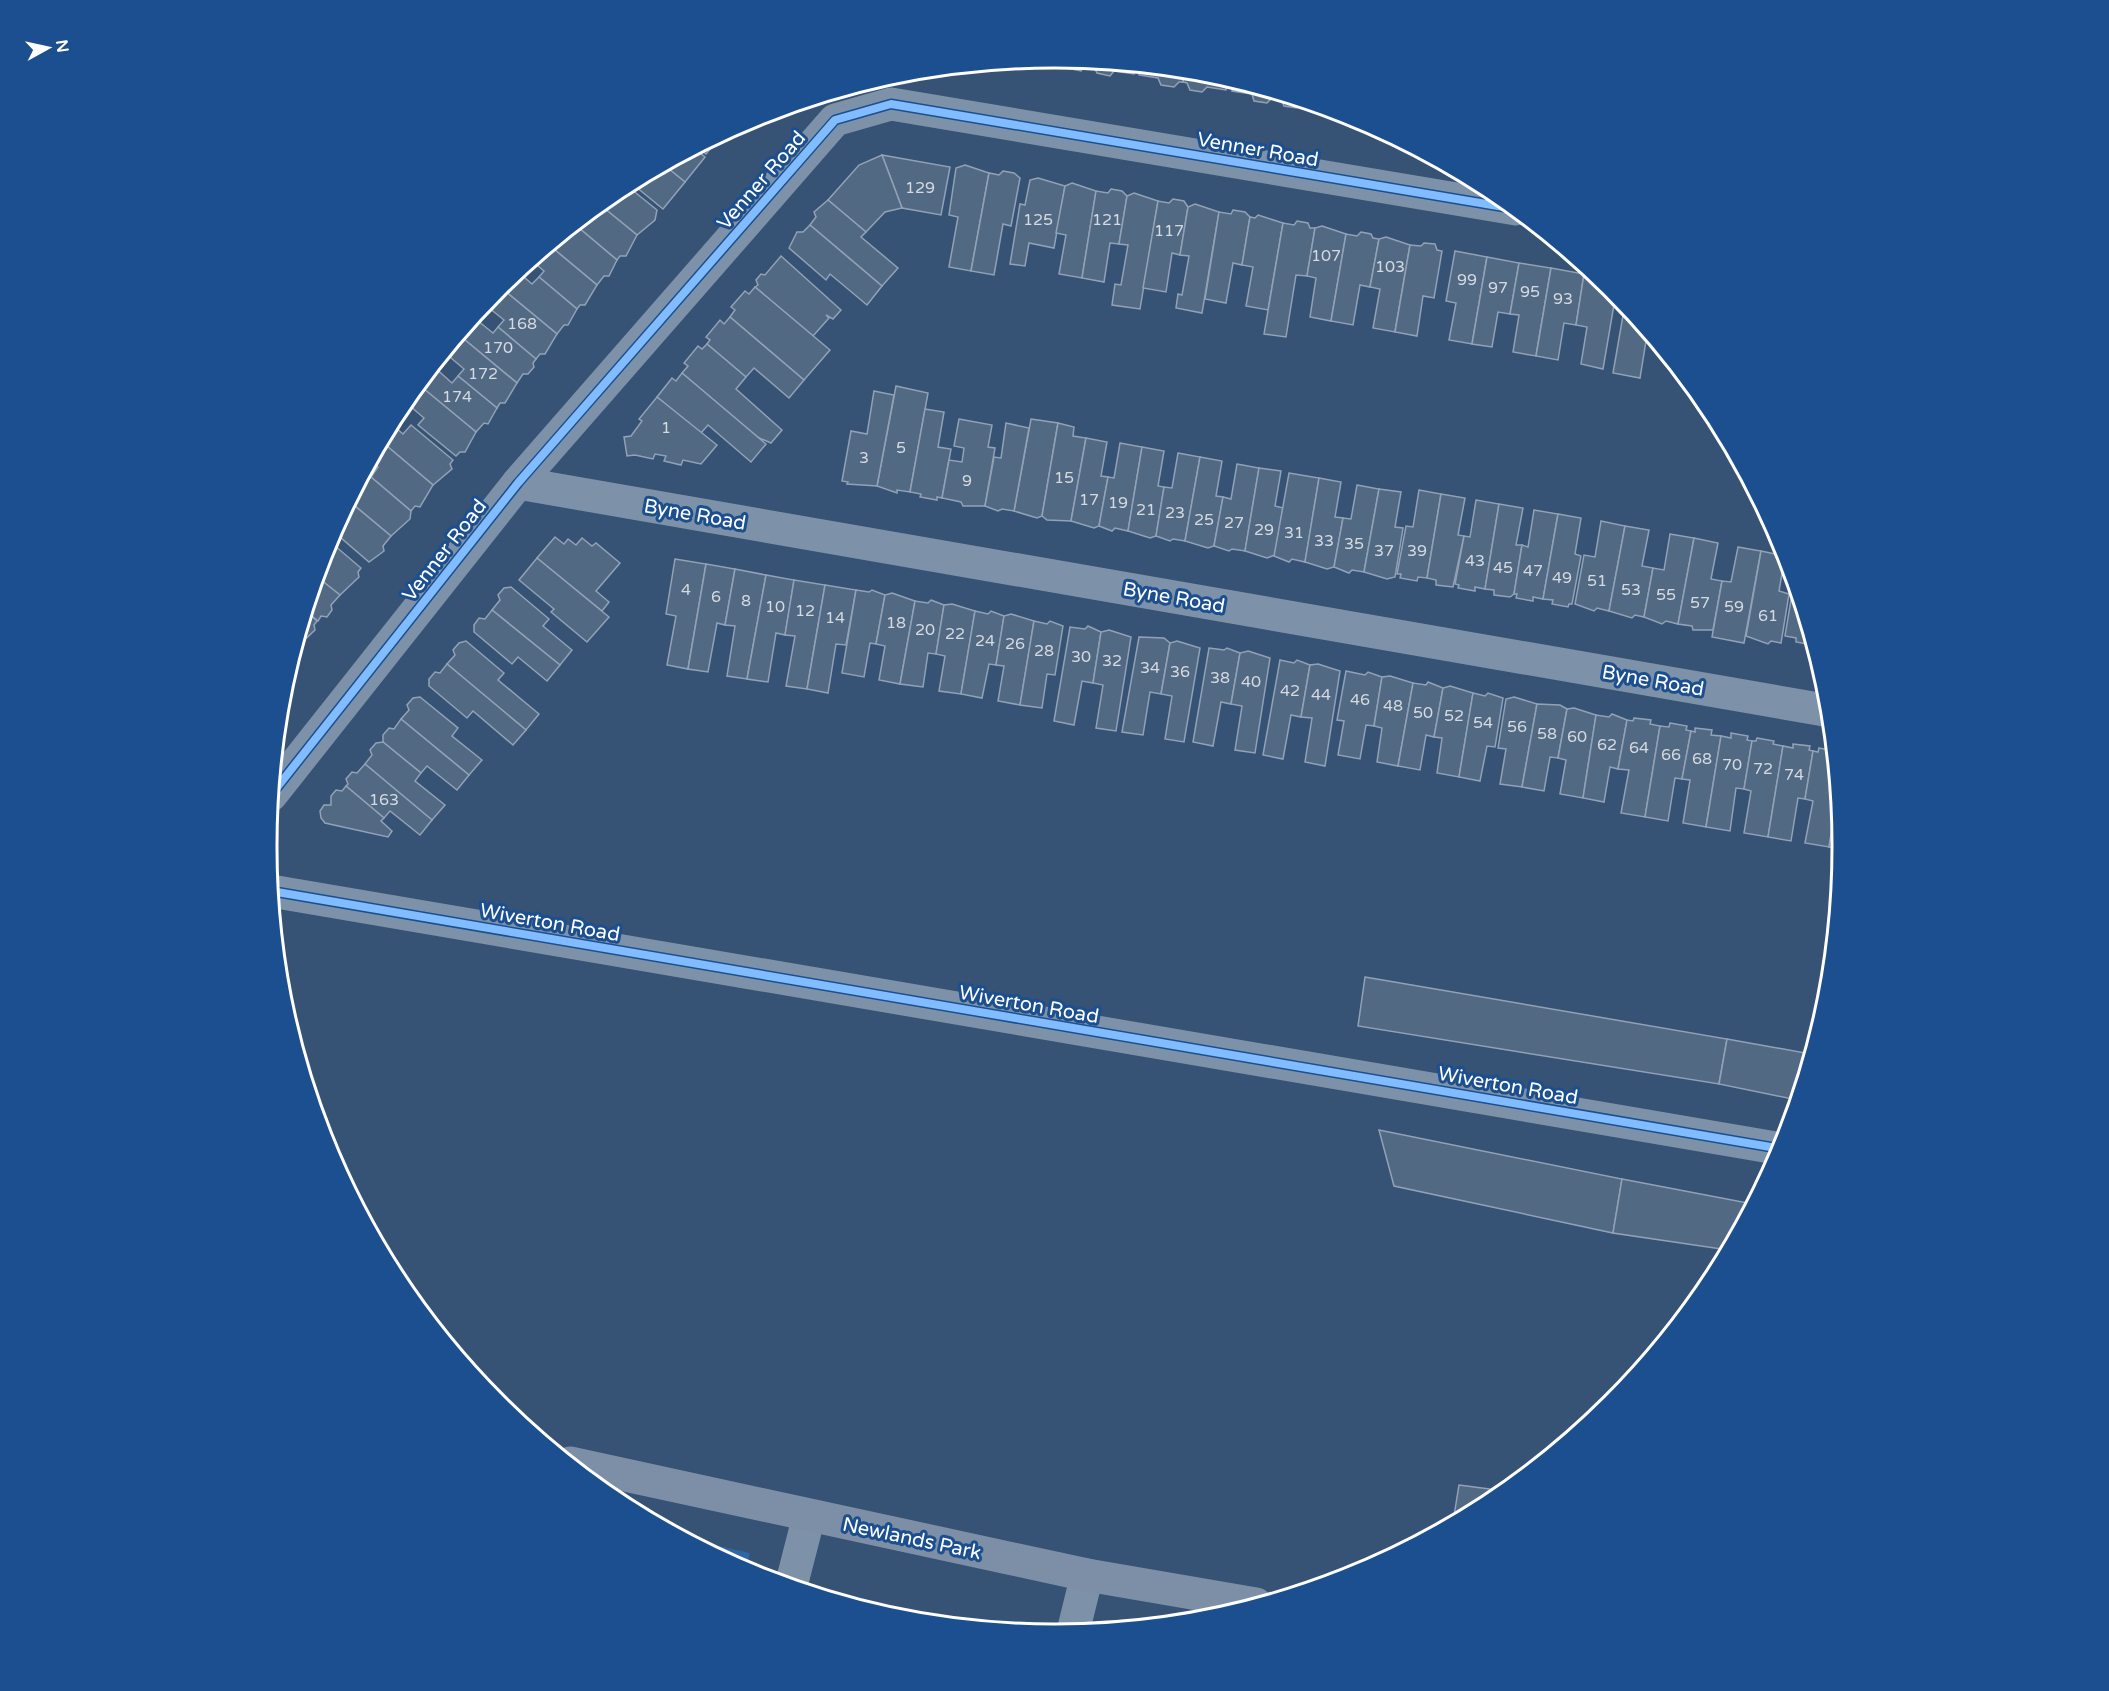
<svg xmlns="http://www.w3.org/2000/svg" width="2109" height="1691" font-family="'Varela Round',sans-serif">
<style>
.green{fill:#2f66a5}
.building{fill:#526984;stroke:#92a2b6;stroke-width:1.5}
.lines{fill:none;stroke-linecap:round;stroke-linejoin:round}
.street{stroke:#7d92a8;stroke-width:33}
.primary{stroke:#7d8ea7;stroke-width:33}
.cycleway-casing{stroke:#1b4f8f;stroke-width:11}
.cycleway{stroke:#80bcff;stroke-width:8}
.labels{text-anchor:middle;stroke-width:6;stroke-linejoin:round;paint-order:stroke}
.number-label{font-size:16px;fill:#d4dae0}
.street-label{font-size:20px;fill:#fff;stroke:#1b4f8f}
.rim{fill:none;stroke:#fff;stroke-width:3}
</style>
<rect width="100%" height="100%" fill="#365274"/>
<polygon class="green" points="688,1539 750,1553 746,1571"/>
<g class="building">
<polygon points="1055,57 1090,60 1089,66 1085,65 1081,71 1067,68 1065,62 1045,58"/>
<polygon points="1090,60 1135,65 1134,74 1114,71 1110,76 1097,73 1094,67 1089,66"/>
<polygon points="1141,65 1185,70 1183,82 1179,82 1174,87 1161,85 1158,78 1139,75"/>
<polygon points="1185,70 1209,72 1228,78 1226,90 1207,87 1202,92 1190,90 1187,83 1183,82"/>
<polygon points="1234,80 1277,93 1276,99 1272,98 1267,103 1254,101 1252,94 1232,91"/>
<polygon points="1277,93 1321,106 1301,103 1297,108 1284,106 1281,99 1276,99"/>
<polygon points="723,133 706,154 697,147"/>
<polygon points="694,148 705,157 685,182 664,165"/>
<polygon points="882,155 950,167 941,215 902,208"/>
<polygon points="882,155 902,208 885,212 866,232 828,200 859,165"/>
<polygon points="664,165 685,182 663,209 630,182"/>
<polygon points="965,165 989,173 971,271 949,267 958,217 949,215 956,168"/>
<polygon points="1003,171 1014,173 1020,178 1011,226 1003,224 994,275 971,271 989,173 999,175"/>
<polygon points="1038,178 1065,186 1054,248 1029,243 1025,266 1010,264 1020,204 1025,205 1030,180"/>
<polygon points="1072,183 1096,191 1082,278 1059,274 1066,235 1056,233 1065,186"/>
<polygon points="626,185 657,210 655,220 637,235 599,204"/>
<polygon points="1111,189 1122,191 1127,196 1119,244 1110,243 1104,282 1082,278 1096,191 1108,193"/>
<polygon points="1134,193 1158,201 1140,309 1112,305 1115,284 1121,285 1128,245 1119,244 1127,196"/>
<polygon points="1173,199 1184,201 1188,207 1180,255 1172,253 1166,292 1143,288 1158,201 1169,203"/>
<polygon points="828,200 866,232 861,237 898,268 882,286 810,225 816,217 814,212"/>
<polygon points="599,204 637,235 626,256 620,256 617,260 579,228 585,221 581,219"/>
<polygon points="1195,204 1219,212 1202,313 1176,308 1178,294 1182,295 1189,256 1180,255 1188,207"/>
<polygon points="1233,210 1245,212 1250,217 1242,265 1233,263 1226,303 1205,299 1219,212 1231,214"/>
<polygon points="1258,215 1283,223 1268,310 1246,306 1253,267 1242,265 1250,217 1255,218"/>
<polygon points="1297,221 1308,223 1310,228 1315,228 1307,276 1296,275 1286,337 1264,334 1283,223 1294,225"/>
<polygon points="810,225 882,286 867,305 830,274 826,280 789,248 797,232 803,232"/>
<polygon points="1322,226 1346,234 1331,321 1310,317 1316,278 1307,276 1315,228"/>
<polygon points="579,228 617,260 609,276 604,276 597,285 549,245 567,230 573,235"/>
<polygon points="1361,232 1371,234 1373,238 1379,239 1370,287 1360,285 1353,325 1331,321 1346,234 1357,236"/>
<polygon points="1386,237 1410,245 1395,332 1373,328 1380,289 1370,287 1379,239"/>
<polygon points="1424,243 1435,244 1437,250 1442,251 1434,298 1423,296 1417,336 1395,332 1410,245 1421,246"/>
<polygon points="549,245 597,285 585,305 580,305 577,309 539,277 544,271 531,260"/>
<polygon points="1455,251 1487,257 1472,344 1449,340 1456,303 1446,301"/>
<polygon points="781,256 841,310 833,319 826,315 829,318 813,336 755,287 758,285 756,280 761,274 765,275"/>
<polygon points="1487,257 1519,263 1510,314 1498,312 1492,347 1472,344"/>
<polygon points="1519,263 1551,268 1536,356 1513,352 1519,315 1510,314"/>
<polygon points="1551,268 1584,274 1576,325 1564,323 1558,360 1536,356"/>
<polygon points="517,271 532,284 539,277 577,309 568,325 564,325 557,334 499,286"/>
<polygon points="1584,274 1598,276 1616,293 1603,369 1581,364 1587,327 1576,325"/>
<polygon points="499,286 557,334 545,354 540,354 536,359 498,327 504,320 484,304"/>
<polygon points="755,287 830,350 804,380 730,317 735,310 731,307 745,291 749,294"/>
<polygon points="1625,304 1657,343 1646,341 1640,378 1613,373"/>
<polygon points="473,317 493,333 498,327 536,359 533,363 534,367 528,374 523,374 517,383 459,335"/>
<polygon points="730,317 804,380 789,398 754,368 746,377 707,344 710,340 706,337 720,320 724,324"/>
<polygon points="459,335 517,383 505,403 500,403 497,408 458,376 464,369 444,352"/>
<polygon points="707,344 746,377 736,389 782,430 771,443 757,437 682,373 688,366 684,363 698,346 702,349"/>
<polygon points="433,366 452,383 458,376 497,408 488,424 484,423 476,432 418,384"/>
<polygon points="682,373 766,444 751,462 708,425 701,433 657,397 672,378 676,381"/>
<polygon points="418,384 476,432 465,452 460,452 456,456 418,425 424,418 404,401"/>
<polygon points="896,386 928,393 910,492 897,490 897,493 877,486"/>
<polygon points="874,391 894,395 877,486 847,484 848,482 842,481 851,431 867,434"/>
<polygon points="657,397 717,445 701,464 683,460 681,465 664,461 666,456 655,454 653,459 635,455 627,456 624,437 631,436 642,421 639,419"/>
<polygon points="925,409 944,412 938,447 951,449 942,498 937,497 937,500 920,497 921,494 910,492"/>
<polygon points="959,419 992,425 988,447 995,448 985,506 963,506 961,502 942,498 949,460 962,462 964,448 954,446"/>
<polygon points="1031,419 1058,423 1042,516 1037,518 1014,511"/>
<polygon points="390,423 403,434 411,425 453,460 450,464 452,469 433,485 381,441"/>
<polygon points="1006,423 1029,428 1014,511 1002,509 998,511 985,506 994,457 1001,458"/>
<polygon points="1058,423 1074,427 1073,436 1086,438 1071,521 1047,520 1042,516"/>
<polygon points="1086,438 1107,442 1101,476 1108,477 1099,526 1094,528 1071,521"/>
<polygon points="381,441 433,485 420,507 415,506 411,511 371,477 378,467 371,460"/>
<polygon points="1120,443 1142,447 1128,531 1115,528 1112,531 1099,526 1108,477 1114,478"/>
<polygon points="1142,447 1164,451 1158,486 1164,487 1156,536 1150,538 1128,531"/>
<polygon points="1178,453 1200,457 1185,541 1173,539 1170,541 1156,536 1164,487 1172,488"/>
<polygon points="1200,457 1222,461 1216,496 1223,497 1214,546 1208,548 1185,541"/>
<polygon points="1237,464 1259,468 1245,551 1232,549 1229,551 1214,546 1223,497 1231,499"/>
<polygon points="1259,468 1281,471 1275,506 1283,508 1275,555 1267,558 1245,551"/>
<polygon points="1289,473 1319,478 1305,562 1292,559 1289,562 1274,556"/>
<polygon points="371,477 411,511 410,519 391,536 349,501 359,482 363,485"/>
<polygon points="1319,478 1341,482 1335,517 1343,518 1334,567 1327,569 1305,562"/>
<polygon points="1357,485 1379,489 1364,572 1352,570 1349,573 1334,567 1343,518 1351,519"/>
<polygon points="1379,489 1401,492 1395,527 1403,528 1395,577 1387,579 1364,572"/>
<polygon points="1419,490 1441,494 1427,578 1418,577 1417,581 1400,578 1401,574 1397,574 1406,526 1413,527"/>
<polygon points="1441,494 1465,498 1458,535 1464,536 1453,587 1436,585 1436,580 1427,578"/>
<polygon points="1476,500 1499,504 1485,589 1475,587 1475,591 1458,588 1459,585 1455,584 1464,536 1470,537"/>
<polygon points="349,501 391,536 383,546 384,551 369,562 333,531"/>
<polygon points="1499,504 1523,508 1516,545 1522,545 1514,594 1510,597 1494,595 1494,590 1485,589"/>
<polygon points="1534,510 1558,514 1543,599 1533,597 1533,601 1516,598 1517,594 1514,594 1522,545 1528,547"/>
<polygon points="1558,514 1581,518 1575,554 1581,556 1572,604 1569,604 1568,607 1552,604 1553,600 1543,599"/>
<polygon points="1601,521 1625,526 1609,611 1597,608 1594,611 1575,604 1584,555 1595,557"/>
<polygon points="1625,526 1649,530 1642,566 1653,568 1644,617 1635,615 1632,618 1609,611"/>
<polygon points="1670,534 1694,538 1678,624 1666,621 1662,624 1644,617 1653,568 1664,570"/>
<polygon points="555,537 564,544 568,539 576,545 582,538 592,546 596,543 620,563 596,591 609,602 602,611 537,558"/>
<polygon points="1694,538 1718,543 1711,579 1722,581 1713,630 1693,630 1692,626 1678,624"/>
<polygon points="328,540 361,568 358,572 359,577 340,595 316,576"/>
<polygon points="1738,547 1761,551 1744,643 1712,637 1722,581 1731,582"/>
<polygon points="1761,551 1785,556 1779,591 1789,594 1781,643 1771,641 1768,644 1746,636"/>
<polygon points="537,558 609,617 587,642 551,612 554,609 519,580"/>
<polygon points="675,559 706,564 688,669 667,665 676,616 666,614"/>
<polygon points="706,564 735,569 725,625 717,623 708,672 688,669"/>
<polygon points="735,569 766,575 747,679 727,676 735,626 725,625"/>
<polygon points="766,575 794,580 785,635 776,633 768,682 747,679"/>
<polygon points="316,576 340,595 331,605 332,610 327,617 321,616 318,621 306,611"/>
<polygon points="794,580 825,585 807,689 786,686 795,636 785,635"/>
<polygon points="1794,582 1813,641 1812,645 1796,642 1796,638 1785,636"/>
<polygon points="825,585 856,590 846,645 836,644 828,693 807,689"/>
<polygon points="511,587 549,619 543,626 572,650 560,665 492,610 500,600 498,595 504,588"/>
<polygon points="856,590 869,592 872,590 885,595 876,644 870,643 864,677 842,673"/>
<polygon points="892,593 915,601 900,684 879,680 885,646 876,644 885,595"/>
<polygon points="931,600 944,605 936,654 928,653 923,687 900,684 915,601 928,603"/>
<polygon points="952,604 975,611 961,694 939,691 945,656 936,654 944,605"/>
<polygon points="492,610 560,665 547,681 518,657 512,664 474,632 474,625 479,618 485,619"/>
<polygon points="306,611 317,621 314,625 315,630 296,648"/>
<polygon points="975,611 988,614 991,611 1004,616 996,665 989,664 982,698 961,694"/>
<polygon points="1011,614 1034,621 1020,705 998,701 1004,666 996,665 1004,616"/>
<polygon points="1034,621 1047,624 1050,621 1063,626 1055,675 1047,674 1042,708 1020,705"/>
<polygon points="1088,626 1101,632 1093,683 1082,681 1074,725 1054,721 1070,627 1085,629"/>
<polygon points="1109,630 1131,637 1116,731 1096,728 1103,685 1093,683 1101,632"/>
<polygon points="1139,637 1164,638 1170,643 1161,694 1150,692 1143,735 1122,732"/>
<polygon points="466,641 504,673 498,680 539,714 526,730 447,664 455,655 453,650 459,643"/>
<polygon points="1177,641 1200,648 1184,742 1165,739 1172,696 1161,694 1170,643"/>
<polygon points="1209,648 1224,650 1227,648 1240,653 1231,704 1221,702 1213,746 1193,742"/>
<polygon points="1248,651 1270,658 1255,753 1235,750 1242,706 1231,704 1240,653"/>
<polygon points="1280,660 1294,663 1297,660 1310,665 1301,717 1291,715 1283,759 1263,755"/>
<polygon points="447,664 526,730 513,745 473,711 467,718 429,686 429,679 435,672 440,673"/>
<polygon points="1318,664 1340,671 1325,766 1305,762 1312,718 1301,717 1310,665"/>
<polygon points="1346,671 1365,675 1368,672 1382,677 1374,726 1366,725 1360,759 1338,755 1344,721 1337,720"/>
<polygon points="1390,676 1413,683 1398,766 1377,762 1382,728 1374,726 1382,677"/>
<polygon points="1428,682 1443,688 1434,737 1426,735 1420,770 1398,766 1413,683 1426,685"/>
<polygon points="1450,686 1473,693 1459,777 1437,773 1442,738 1434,737 1443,688"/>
<polygon points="1473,693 1485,696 1488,693 1503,698 1495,747 1487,746 1480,781 1459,777"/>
<polygon points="420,697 458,728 452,736 482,760 469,775 401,719 409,710 407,705 413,698"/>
<polygon points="1514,697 1537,704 1522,787 1500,784 1506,749 1498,748 1506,699"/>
<polygon points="1537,704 1560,705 1567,709 1558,758 1550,757 1544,791 1522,787"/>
<polygon points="1574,708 1596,715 1583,798 1560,794 1566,760 1558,758 1567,709"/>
<polygon points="1612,714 1627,720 1618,769 1610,767 1604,802 1583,798 1596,715 1609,717"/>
<polygon points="1634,718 1651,720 1650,724 1660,726 1645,817 1621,813 1629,770 1618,769 1627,720 1633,721"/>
<polygon points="401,719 469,775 457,790 427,766 421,773 383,742 383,735 389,728 394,729"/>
<polygon points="1670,723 1687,726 1686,730 1691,731 1682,779 1675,778 1668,821 1645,817 1660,726 1669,727"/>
<polygon points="1695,728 1712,730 1711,735 1721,736 1706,827 1683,823 1690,780 1682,779 1691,731 1695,732"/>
<polygon points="1731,733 1748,736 1747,740 1752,741 1744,789 1736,788 1730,831 1706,827 1721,736 1731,738"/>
<polygon points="1757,738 1774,741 1773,744 1783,746 1768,837 1744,833 1751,791 1744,789 1752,741 1756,741"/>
<polygon points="383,742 421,773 415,781 445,805 432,820 365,764 372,755 370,750 376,743"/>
<polygon points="1793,744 1810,746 1809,750 1813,751 1805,799 1798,798 1791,841 1768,837 1783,746 1793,748"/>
<polygon points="1819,748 1834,751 1838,794 1829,847 1805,843 1813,801 1805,799 1813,751 1818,752"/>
<polygon points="365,764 432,820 420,835 390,811 384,818 346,786 348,784 346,779 352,772 357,773"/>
<polygon points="346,786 384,818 381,821 392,831 388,837 325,823 321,818 320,811 324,805 331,805 331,796 336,790 342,791"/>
<polygon points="1838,794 1843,846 1843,849 1829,847"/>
<polygon points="1365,977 1727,1039 1719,1084 1358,1026"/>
<polygon points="1727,1039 1811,1054 1797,1100 1719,1084"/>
<polygon points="1379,1130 1622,1179 1613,1233 1394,1186"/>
<polygon points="1622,1179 1753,1204 1728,1250 1613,1233"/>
<polygon points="1459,1485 1505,1491 1492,1501 1453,1522"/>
</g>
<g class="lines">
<g class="street">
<polyline points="518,483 1830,711"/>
<polyline points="271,795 518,483 835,120 891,104 1516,209"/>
<polyline points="271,891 1782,1149"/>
<polyline points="791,1586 809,1516"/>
<polyline points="1073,1632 1087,1575"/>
</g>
<polyline class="primary" points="570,1463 1087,1575 1256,1604"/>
<defs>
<g id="cycleway">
<polyline points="271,795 518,483 835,120 891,104 1516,209"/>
<polyline points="271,891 1782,1149"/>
</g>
</defs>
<use href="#cycleway" class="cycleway-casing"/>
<use href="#cycleway" class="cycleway"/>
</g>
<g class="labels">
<g class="number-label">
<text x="920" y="193">129</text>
<text x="1038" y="225">125</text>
<text x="1107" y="225">121</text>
<text x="1169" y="236">117</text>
<text x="1326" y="261">107</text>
<text x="1390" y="272">103</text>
<text x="1467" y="285">99</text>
<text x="1498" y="293">97</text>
<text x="1530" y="297">95</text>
<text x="1563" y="304">93</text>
<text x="522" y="329">168</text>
<text x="498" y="353">170</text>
<text x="483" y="379">172</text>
<text x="457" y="402">174</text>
<text x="666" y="433">1</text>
<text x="901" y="453">5</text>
<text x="864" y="463">3</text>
<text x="1064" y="483">15</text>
<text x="967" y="486">9</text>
<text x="1089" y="505">17</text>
<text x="1118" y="508">19</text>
<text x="1146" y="515">21</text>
<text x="1175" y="518">23</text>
<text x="1204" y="525">25</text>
<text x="1234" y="528">27</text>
<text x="1264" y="535">29</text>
<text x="1294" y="538">31</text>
<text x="1324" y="546">33</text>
<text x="1354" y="549">35</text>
<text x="1384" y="556">37</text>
<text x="1417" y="556">39</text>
<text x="1475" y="566">43</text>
<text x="1503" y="573">45</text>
<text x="1533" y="576">47</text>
<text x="1562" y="583">49</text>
<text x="1597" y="586">51</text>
<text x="686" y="595">4</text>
<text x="1631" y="595">53</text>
<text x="1666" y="600">55</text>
<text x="716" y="602">6</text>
<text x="746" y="606">8</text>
<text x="1700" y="608">57</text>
<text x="775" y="612">10</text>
<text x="1734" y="612">59</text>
<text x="805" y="616">12</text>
<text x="1768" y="621">61</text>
<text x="835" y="623">14</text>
<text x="896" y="628">18</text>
<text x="925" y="635">20</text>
<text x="955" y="639">22</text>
<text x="985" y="646">24</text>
<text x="1015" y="649">26</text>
<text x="1044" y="656">28</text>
<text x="1081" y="662">30</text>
<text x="1112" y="666">32</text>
<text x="1150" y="673">34</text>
<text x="1180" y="677">36</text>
<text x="1220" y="683">38</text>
<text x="1251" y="687">40</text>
<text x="1290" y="696">42</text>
<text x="1321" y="700">44</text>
<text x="1360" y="705">46</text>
<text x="1393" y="711">48</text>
<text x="1423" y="718">50</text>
<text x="1454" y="721">52</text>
<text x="1483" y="728">54</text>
<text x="1517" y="732">56</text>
<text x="1547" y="739">58</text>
<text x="1577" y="742">60</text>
<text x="1607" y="750">62</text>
<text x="1639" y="753">64</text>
<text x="1671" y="760">66</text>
<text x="1702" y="764">68</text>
<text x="1732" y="770">70</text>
<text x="1763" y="774">72</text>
<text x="1794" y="780">74</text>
<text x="384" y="805">163</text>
</g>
<g class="street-label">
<text transform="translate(1258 149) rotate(10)" y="7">Venner Road</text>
<text transform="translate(761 180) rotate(-49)" y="7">Venner Road</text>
<text transform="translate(695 514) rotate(10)" y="7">Byne Road</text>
<text transform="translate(444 550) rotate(-52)" y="7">Venner Road</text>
<text transform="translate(1174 597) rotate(10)" y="7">Byne Road</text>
<text transform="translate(1653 680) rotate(10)" y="7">Byne Road</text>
<text transform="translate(550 922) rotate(10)" y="7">Wiverton Road</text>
<text transform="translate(1029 1004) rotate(10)" y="7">Wiverton Road</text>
<text transform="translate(1508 1085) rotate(10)" y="7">Wiverton Road</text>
<text transform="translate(912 1538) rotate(12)" y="7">Newlands Park</text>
</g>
</g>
<path d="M0 0H2109V1691H0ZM1054 68H1055A777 777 0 0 1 1832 845V847A777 777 0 0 1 1055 1624H1054A777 777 0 0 1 277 847V845A777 777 0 0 1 1054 68Z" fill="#1b4f8f" fill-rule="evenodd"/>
<path class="rim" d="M1054 68H1055A777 777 0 0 1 1832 845V847A777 777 0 0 1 1055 1624H1054A777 777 0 0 1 277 847V845A777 777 0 0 1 1054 68Z"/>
<g transform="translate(48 48) rotate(82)" stroke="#1b4f8f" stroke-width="4.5" paint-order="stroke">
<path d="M0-4.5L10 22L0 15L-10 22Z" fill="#ffffff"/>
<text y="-9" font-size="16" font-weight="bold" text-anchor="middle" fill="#ffffff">N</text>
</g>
</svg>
